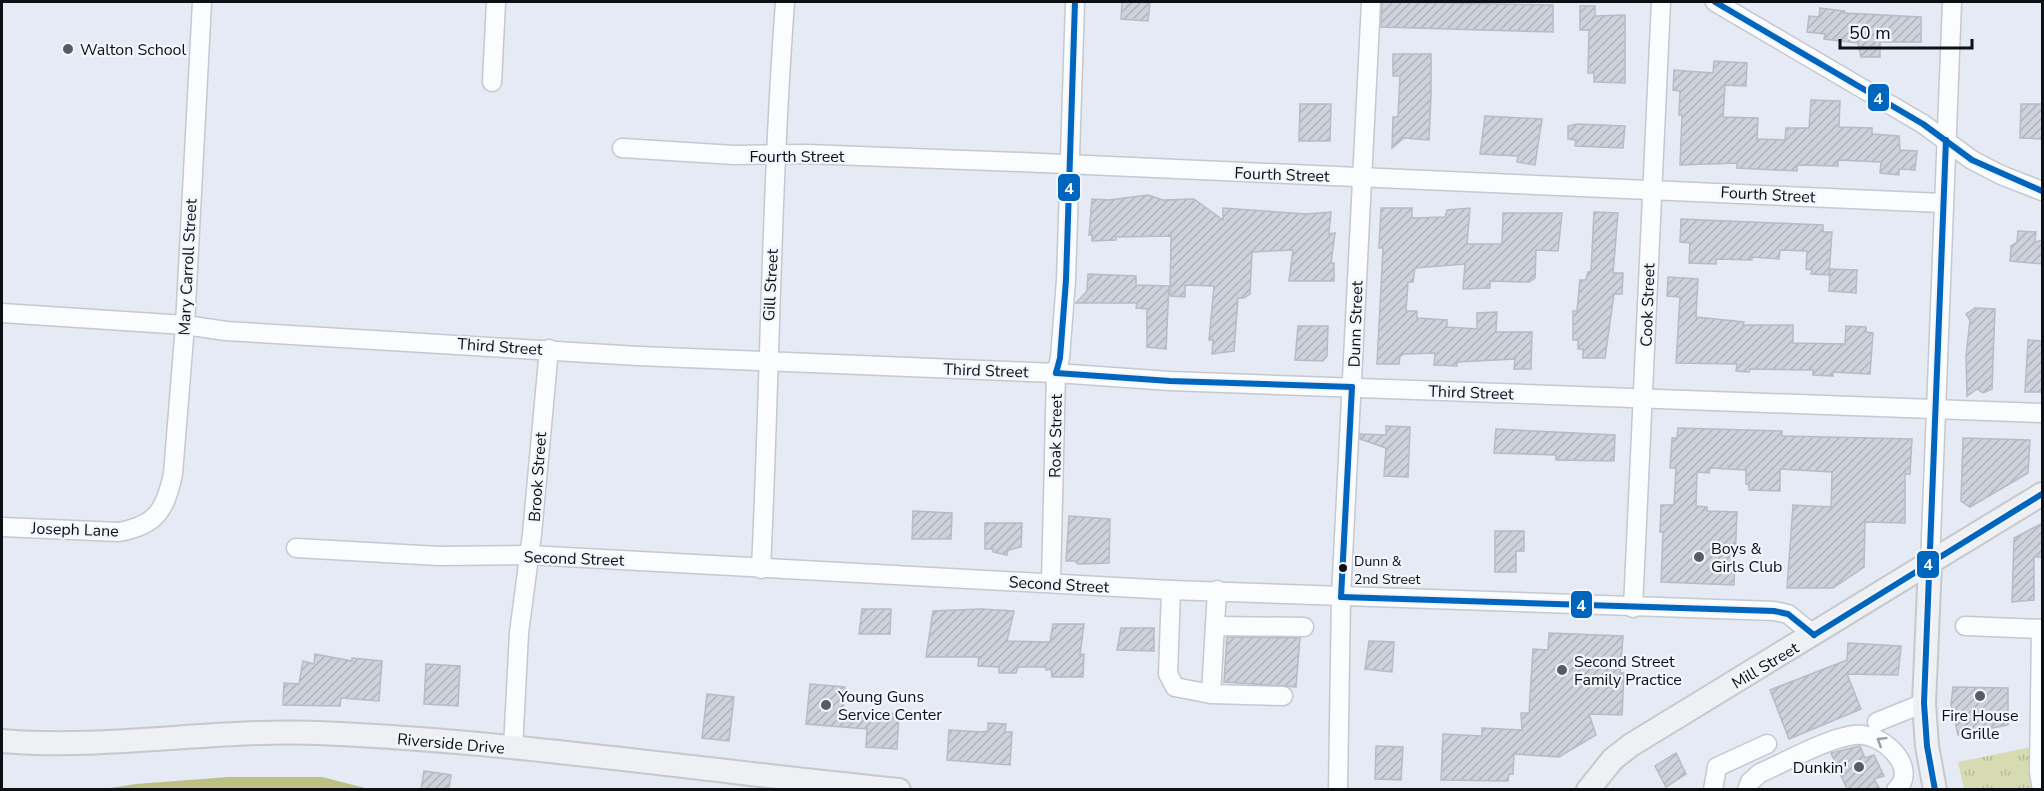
<svg xmlns="http://www.w3.org/2000/svg" width="2044" height="791" font-family="'Nunito Sans',sans-serif">
<style>
.park{fill:url(#park-tufts)}
.water{fill:#bcc082}
.building{fill:url(#building-hatch);stroke:#b7bbc2;stroke-width:1.5}
.lines{fill:none;stroke-linecap:round;stroke-linejoin:round}
.minor-casing{stroke:#c4c8d0;stroke-width:21}
.major-casing{stroke:#c5c8cc;stroke-width:26}
.minor{stroke:#fbfcfd;stroke-width:18}
.major{stroke:#eef0f4;stroke-width:22}
.bus-1-casing{stroke:#f2f5fc;stroke-width:10}
.bus-1{stroke:#0065bd;stroke-width:6}
.oneway{stroke:#9b9da0}
.poi-dot{fill:#585c62;stroke:#f2f5fc;stroke-width:2}
.bus-dot{fill:#0c0f14;stroke:#f2f5fc;stroke-width:2}
.labels{text-anchor:middle;stroke-width:4.5;stroke-linejoin:round;paint-order:stroke}
.bus-label{font-size:14px;fill:#0c0f14;stroke:#f2f5fc;text-anchor:start}
.poi-label{font-size:16px;fill:#0c0f14;stroke:#f2f5fc;text-anchor:start}
.street-label{font-size:16px;fill:#0c0f14;stroke:#f2f5fc}
.line-badge{stroke:#f2f5fc;stroke-width:2}
.badge-label{font-size:16px;text-anchor:middle;font-weight:bold;fill:#fff}
</style>
<defs>
<pattern id="park-tufts" width="24" height="20" patternUnits="userSpaceOnUse" patternTransform="scale(1.5)"><rect width="24" height="20" fill="#d7dbb1"/><path d="M3 7l-1-3M5 7V3M7 7l1-3M15 17l-1-3M17 17v-4M19 17l1-3" fill="none" stroke="#b7bb97"/></pattern>
<pattern id="building-hatch" width="6" height="6" patternUnits="userSpaceOnUse" patternTransform="scale(1.5)"><rect width="6" height="6" fill="#ced2da"/><path d="M-1 1l2-2M0 6l6-6M5 7l2-2" fill="none" stroke="#b0b3ba"/></pattern>
</defs>
<rect width="100%" height="100%" fill="#e5eaf4"/>
<polygon class="park" points="2027,748 2042,748 2042,789 1964,789 1958,762"/>
<polygon class="water" points="229,777 322,777 369,789 103,789 136,784"/>
<g class="building">
<polygon points="1122,2 1150,2 1148,21 1121,19"/>
<polygon points="1382,2 1553,5 1553,32 1381,27"/>
<polygon points="1580,6 1595,6 1595,16 1625,15 1625,83 1594,82 1594,73 1588,73 1589,30 1580,30"/>
<polygon points="1820,8 1845,11 1844,13 1921,17 1921,42 1880,42 1880,57 1861,57 1858,43 1824,39 1825,34 1807,32 1809,16 1819,17"/>
<polygon points="1393,54 1431,54 1431,95 1429,140 1404,138 1392,148 1393,117 1398,117 1400,76 1393,76"/>
<polygon points="1714,61 1747,63 1746,86 1725,85 1723,117 1758,118 1757,139 1785,140 1786,128 1809,128 1811,100 1840,101 1839,127 1872,128 1872,134 1899,136 1900,150 1917,151 1915,170 1899,169 1899,175 1880,173 1881,162 1838,160 1838,166 1797,165 1797,171 1737,168 1737,163 1680,165 1682,115 1679,115 1680,91 1673,90 1674,70 1713,73"/>
<polygon points="1300,104 1331,104 1330,141 1299,141"/>
<polygon points="2021,104 2043,104 2043,139 2020,138"/>
<polygon points="1485,116 1542,119 1535,165 1517,162 1518,156 1480,154"/>
<polygon points="1577,124 1625,126 1623,148 1575,146 1576,140 1568,139 1568,126"/>
<polygon points="1148,195 1163,200 1194,199 1223,220 1223,208 1306,214 1331,212 1329,234 1335,233 1331,263 1334,263 1334,281 1289,281 1293,250 1252,252 1250,294 1244,298 1238,298 1234,351 1212,354 1213,340 1209,340 1214,286 1185,285 1185,297 1170,296 1171,236 1116,237 1116,240 1092,241 1092,235 1089,235 1092,199 1109,200"/>
<polygon points="1381,208 1412,208 1412,218 1445,217 1447,210 1470,208 1467,244 1502,244 1503,213 1562,213 1558,251 1536,250 1535,278 1529,282 1490,281 1490,288 1463,289 1465,264 1415,268 1413,282 1408,282 1406,311 1417,311 1417,318 1447,320 1447,327 1477,329 1477,313 1497,312 1496,332 1532,332 1531,369 1514,369 1515,359 1457,362 1457,366 1434,365 1435,353 1404,354 1400,356 1399,364 1377,364 1383,248 1379,248"/>
<polygon points="1594,212 1618,213 1613,273 1623,273 1622,294 1614,294 1605,358 1583,358 1583,349 1578,349 1578,340 1573,340 1573,311 1577,311 1580,280 1586,280 1588,272 1591,272"/>
<polygon points="1681,219 1823,225 1823,232 1832,232 1829,275 1811,274 1812,270 1806,269 1807,251 1780,250 1779,259 1752,257 1752,260 1716,259 1716,264 1689,263 1690,243 1680,242"/>
<polygon points="2018,231 2036,232 2035,242 2043,240 2043,264 2010,261 2011,246 2017,242"/>
<polygon points="1830,269 1857,270 1856,293 1829,291"/>
<polygon points="1088,274 1136,276 1136,285 1169,286 1166,349 1147,347 1147,309 1136,308 1137,303 1076,303 1087,291"/>
<polygon points="1668,277 1698,279 1696,317 1744,322 1743,325 1793,325 1793,343 1845,344 1846,326 1866,327 1866,332 1873,333 1870,374 1833,372 1833,376 1813,375 1813,370 1750,369 1749,372 1736,371 1737,364 1676,363 1680,297 1667,296"/>
<polygon points="1975,308 1995,309 1992,389 1983,393 1977,389 1967,396 1966,356 1970,320 1966,314"/>
<polygon points="1298,326 1328,326 1327,356 1323,361 1295,360"/>
<polygon points="2028,340 2043,341 2043,392 2025,392"/>
<polygon points="1386,426 1410,427 1408,477 1384,476 1386,448 1360,439 1360,434 1386,435"/>
<polygon points="1678,428 1782,431 1782,436 1912,439 1910,474 1905,474 1905,523 1865,522 1864,567 1833,588 1787,588 1793,505 1831,507 1832,472 1780,469 1780,491 1749,490 1749,485 1746,484 1746,470 1710,468 1709,473 1697,472 1696,506 1707,507 1707,511 1737,512 1734,585 1661,582 1663,532 1660,532 1661,505 1674,505 1676,468 1670,468 1672,438 1677,438"/>
<polygon points="1496,429 1615,435 1614,461 1556,460 1556,455 1494,453"/>
<polygon points="1963,438 2030,440 2028,473 1970,507 1961,501"/>
<polygon points="913,511 952,513 951,539 912,539"/>
<polygon points="1069,516 1110,519 1109,563 1078,564 1075,561 1066,561"/>
<polygon points="985,523 1022,523 1021,547 1008,550 1007,555 993,552 993,549 985,549"/>
<polygon points="2043,523 2043,557 2034,557 2034,600 2012,602 2014,538"/>
<polygon points="1495,531 1524,531 1524,551 1516,551 1516,572 1495,572"/>
<polygon points="862,609 891,609 890,634 859,634"/>
<polygon points="981,609 1014,611 1007,641 1050,642 1053,624 1084,624 1080,655 1084,654 1083,677 1052,677 1051,669 1046,670 1046,667 1018,667 1016,673 999,673 999,667 978,666 979,657 926,657 933,611"/>
<polygon points="1121,628 1154,628 1154,651 1117,650"/>
<polygon points="1549,633 1623,636 1620,673 1624,673 1622,715 1589,714 1596,735 1559,757 1514,754 1513,774 1509,774 1508,781 1441,780 1443,734 1482,736 1482,728 1522,730 1521,713 1529,713 1533,649 1548,650"/>
<polygon points="1227,637 1300,638 1296,687 1224,682"/>
<polygon points="1369,641 1394,642 1392,672 1365,669"/>
<polygon points="1848,643 1901,646 1898,675 1847,674 1861,709 1789,739 1770,690 1847,660"/>
<polygon points="315,654 352,661 352,658 382,661 379,701 341,698 340,706 283,705 284,683 299,684 303,661 314,664"/>
<polygon points="426,664 460,666 458,706 424,704"/>
<polygon points="810,684 845,687 843,711 899,714 897,749 866,747 867,729 806,724"/>
<polygon points="1953,687 2008,688 2008,725 1958,735 1951,704"/>
<polygon points="707,694 734,697 729,741 702,738"/>
<polygon points="988,723 1006,724 1005,732 1012,732 1010,765 947,760 949,730 982,732 988,731"/>
<polygon points="1376,746 1403,747 1401,780 1375,779"/>
<polygon points="1860,746 1865,758 1874,755 1884,776 1874,779 1880,789 1847,789 1831,753"/>
<polygon points="1676,753 1686,774 1666,787 1655,766"/>
<polygon points="424,771 451,775 449,789 421,789"/>
</g>
<g class="lines">
<defs>
<g id="minor">
<polyline points="1715,2 1923,124 1972,160 2001,175 2042,191"/>
<polyline points="492,82 496,2"/>
<polyline points="622,148 734,155 807,154 1020,162 1942,203"/>
<polyline points="2,313 185,325 226,331 638,356 1056,373 1170,381 2042,413"/>
<path d="M2,527L119,532C157,525 165,510 173,474L185,325L202,2"/>
<polyline points="296,548 439,556 529,555 1171,590 1774,611 1788,614 1814,635"/>
<polyline points="1930,564 1952,2"/>
<path d="M761,569C770,380 771,191 785,2"/>
<polyline points="1051,583 1056,373 1060,358 1066,280 1075,2"/>
<polyline points="1171,590 1168,674 1175,687 1211,694 1283,696"/>
<polyline points="1633,608 1661,2"/>
<polyline points="1215,626 1304,627"/>
<polyline points="1965,626 2042,629"/>
<polyline points="2041,629 2039,772 2042,790"/>
<polyline points="1211,694 1217,590"/>
<polyline points="1877,722 1924,703"/>
<polyline points="513,748 519,633 532,534 549,349"/>
<polyline points="1338,790 1341,597 1371,2"/>
<polyline points="1713,790 1717,767 1767,744"/>
<path d="M1747,790L1750,782L1760,773C1788,761 1825,739 1854,735C1882,731 1920,768 1896,790"/>
</g>
<g id="major">
<polyline points="1930,564 1924,703 1927,746 1935,790"/>
<path d="M2,741C107,750 212,729 318,733C512,741 705,771 899,790"/>
<polyline points="1588,790 1613,759 1631,745 2042,494"/>
</g>
</defs>
<use href="#minor" class="minor-casing"/>
<use href="#major" class="major-casing"/>
<use href="#minor" class="minor"/>
<use href="#major" class="major"/>
<defs>
<g id="bus-1">
<polyline points="1715,2 1923,124 1972,160 2042,191"/>
<polyline points="1056,373 1060,358 1066,280 1075,2"/>
<polyline points="1056,373 1170,381 1352,387"/>
<polyline points="1341,597 1774,611 1788,614 1814,635"/>
<polyline points="1341,597 1352,387"/>
<polyline points="1814,635 2042,494"/>
<polyline points="1935,790 1927,746 1924,703 1946,140"/>
</g>
</defs>
<use href="#bus-1" class="bus-1-casing"/>
<use href="#bus-1" class="bus-1"/>
</g>
<defs><path id="oneway-chevron" d="M-2-3.5L2.5 0L-2 3.5" fill="none" stroke-width="1.6" stroke-linecap="round" stroke-linejoin="round" transform="scale(1.5)"/></defs>
<use class="oneway" href="#oneway-chevron" transform="translate(1881 741) rotate(-148)"/>
<g class="poi-dot">
<circle cx="68" cy="49" r="6"/>
<circle cx="1699" cy="557" r="6"/>
<circle cx="1562" cy="670" r="6"/>
<circle cx="1980" cy="696" r="6"/>
<circle cx="826" cy="705" r="6"/>
<circle cx="1859" cy="767" r="6"/>
</g>
<circle class="bus-dot" cx="1343" cy="568" r="5"/>
<g class="labels">
<g class="bus-label">
<text x="1354" y="566">Dunn &amp;<tspan x="1354" dy="18">2nd Street</tspan></text>
</g>
<g class="poi-label">
<text x="80" y="55">Walton School</text>
<text x="1711" y="554">Boys &amp;<tspan x="1711" dy="18">Girls Club</tspan></text>
<text x="1574" y="667">Second Street<tspan x="1574" dy="18">Family Practice</tspan></text>
<text x="838" y="702">Young Guns<tspan x="838" dy="18">Service Center</tspan></text>
<text x="1980" y="721" text-anchor="middle">Fire House<tspan x="1980" dy="18">Grille</tspan></text>
<text x="1847" y="773" text-anchor="end">Dunkin'</text>
</g>
<g class="street-label">
<text x="797" y="162">Fourth Street</text>
<text transform="translate(1282 174) rotate(2)" y="6">Fourth Street</text>
<text transform="translate(1768 194) rotate(3)" y="6">Fourth Street</text>
<text transform="translate(187 267) rotate(-87)" y="6">Mary Carroll Street</text>
<text transform="translate(770 285) rotate(-87)" y="6">Gill Street</text>
<text transform="translate(1647 305) rotate(-88)" y="6">Cook Street</text>
<text transform="translate(1355 324) rotate(-88)" y="6">Dunn Street</text>
<text transform="translate(500 346) rotate(4)" y="6">Third Street</text>
<text transform="translate(986 370) rotate(2)" y="6">Third Street</text>
<text transform="translate(1471 392) rotate(2)" y="6">Third Street</text>
<text transform="translate(1055 436) rotate(-89)" y="6">Roak Street</text>
<text transform="translate(537 477) rotate(-86)" y="6">Brook Street</text>
<text transform="translate(75 529) rotate(2)" y="6">Joseph Lane</text>
<text transform="translate(574 558) rotate(2)" y="6">Second Street</text>
<text transform="translate(1059 584) rotate(3)" y="6">Second Street</text>
<text transform="translate(1765 665) rotate(-31)" y="6">Mill Street</text>
<text transform="translate(451 743) rotate(5)" y="6">Riverside Drive</text>
</g>
</g>
<g class="line-badge">
<rect x="1867" y="83" width="23" height="29" rx="6" fill="#0065bd"/>
<rect x="1057" y="173" width="24" height="29" rx="6" fill="#0065bd"/>
<rect x="1916" y="550" width="24" height="29" rx="6" fill="#0065bd"/>
<rect x="1570" y="590" width="23" height="29" rx="6" fill="#0065bd"/>
</g>
<g class="badge-label">
<text x="1878" y="104">4</text>
<text x="1069" y="194">4</text>
<text x="1928" y="570">4</text>
<text x="1581" y="611">4</text>
</g>
<rect width="2044" height="791" fill="none" stroke="#0c0f14" stroke-width="6"/>
<path d="M1840 39v9h132v-9" fill="none" stroke="#0c0f14" stroke-width="3"/>
<text x="1849" y="39" font-size="18" fill="#0c0f14" stroke="#f2f5fc" stroke-width="4.5" paint-order="stroke">50 m</text>
</svg>
